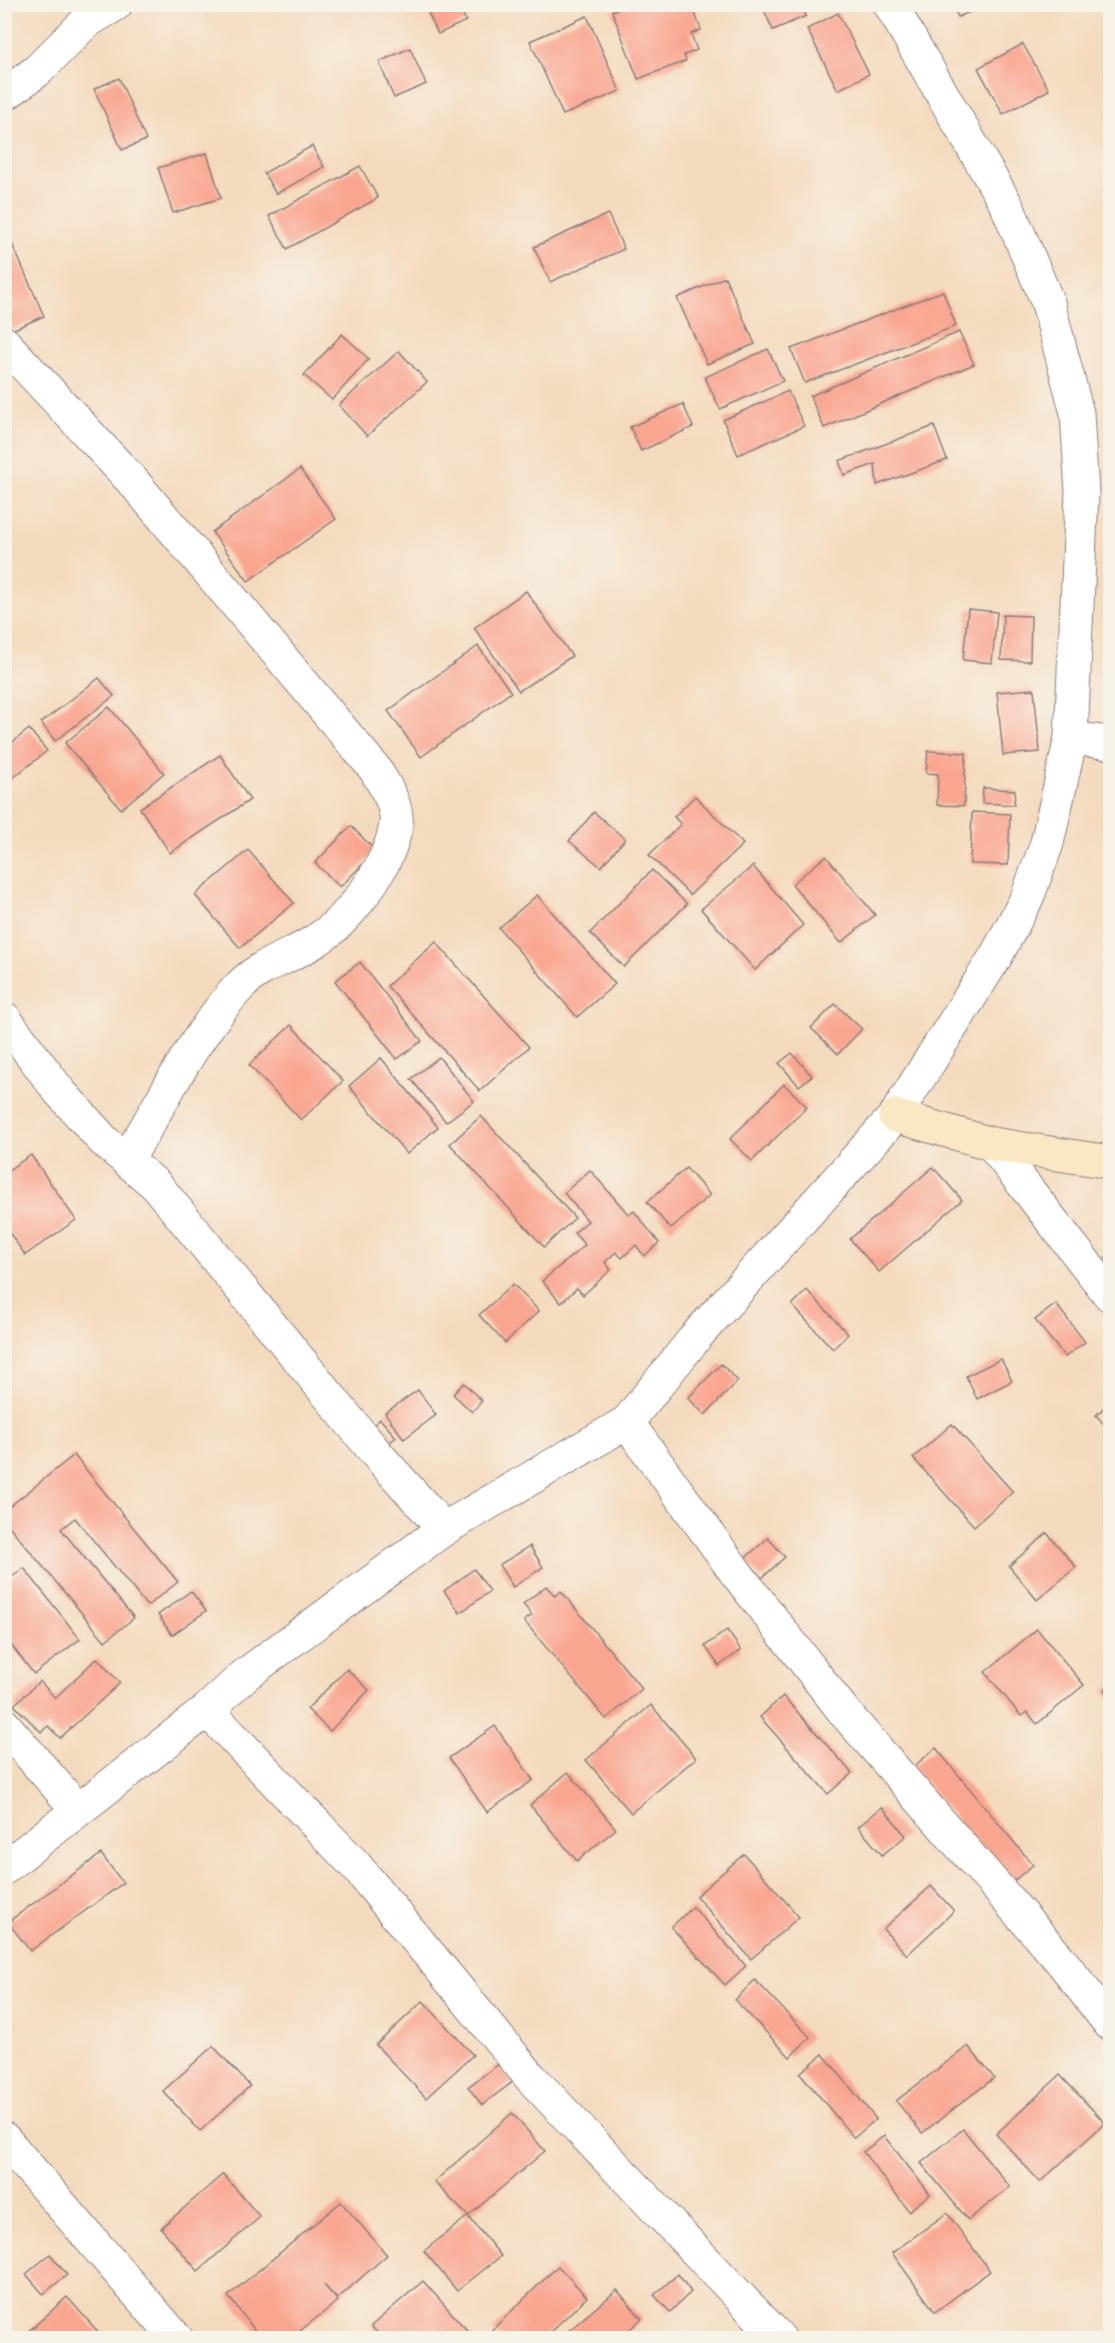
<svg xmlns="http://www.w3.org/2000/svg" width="1115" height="2343" font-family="Delius,sans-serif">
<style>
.building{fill:#f9a690}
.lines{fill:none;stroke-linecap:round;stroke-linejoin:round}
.street-casing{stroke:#8b7e7c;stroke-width:35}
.secondary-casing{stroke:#8b7e7c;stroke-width:35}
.street{stroke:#fff;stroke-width:33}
.secondary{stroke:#fae7c3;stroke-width:33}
</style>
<rect width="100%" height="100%" fill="#f7f3e8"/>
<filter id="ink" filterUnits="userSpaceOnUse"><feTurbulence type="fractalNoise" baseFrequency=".0167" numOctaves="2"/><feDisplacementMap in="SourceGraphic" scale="12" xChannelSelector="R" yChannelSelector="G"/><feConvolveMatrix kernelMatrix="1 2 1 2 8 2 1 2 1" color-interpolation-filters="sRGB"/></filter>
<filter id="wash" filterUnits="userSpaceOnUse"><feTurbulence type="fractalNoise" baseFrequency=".008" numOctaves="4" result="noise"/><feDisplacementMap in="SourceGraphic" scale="24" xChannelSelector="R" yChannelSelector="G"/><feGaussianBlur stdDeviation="1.35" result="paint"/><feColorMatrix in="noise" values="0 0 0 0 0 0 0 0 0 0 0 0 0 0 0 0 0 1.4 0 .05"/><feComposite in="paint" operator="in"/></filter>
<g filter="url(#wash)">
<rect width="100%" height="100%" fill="#f4dabd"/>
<g id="blocks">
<g class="building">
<polygon points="424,4 458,4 466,21 438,34"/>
<polygon points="628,4 692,4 701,30 691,34 697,50 684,55 686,61 638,79 612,11"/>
<polygon points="761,4 801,4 806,16 773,30"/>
<polygon points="952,4 977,4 979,8 958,17"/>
<polygon points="838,13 869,74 838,90 807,29"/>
<polygon points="587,16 620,91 563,115 530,41"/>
<polygon points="1023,44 1049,90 1003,114 978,68"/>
<polygon points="410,48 426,84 394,98 379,62"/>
<polygon points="119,78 146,140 122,150 94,89"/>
<polygon points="1110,113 1110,127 1106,115"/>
<polygon points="312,146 324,167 276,194 264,173"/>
<polygon points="207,153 221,198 173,213 158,168"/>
<polygon points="360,166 378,198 287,249 269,216"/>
<polygon points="608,214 624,249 550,282 534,247"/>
<polygon points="10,239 44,316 5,333 4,242"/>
<polygon points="725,277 755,344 707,364 677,298"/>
<polygon points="943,291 956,326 805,383 791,349"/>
<polygon points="959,332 974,364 824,428 810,396"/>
<polygon points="342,334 369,359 332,400 304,375"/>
<polygon points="768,349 783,381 720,409 705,377"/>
<polygon points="399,351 427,382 367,436 339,405"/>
<polygon points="788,391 804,426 738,455 723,420"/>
<polygon points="683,404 693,427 641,451 630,427"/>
<polygon points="934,426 947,460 877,485 875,464 844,475 839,461"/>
<polygon points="300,469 336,519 248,581 212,532"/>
<polygon points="526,591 572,656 519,691 474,628"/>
<polygon points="968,609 997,612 992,663 963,660"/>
<polygon points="1003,615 1031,616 1030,661 1001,660"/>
<polygon points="478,646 511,692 421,757 388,711"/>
<polygon points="99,678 114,696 55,741 41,723"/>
<polygon points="1034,689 1040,752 1003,755 997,692"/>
<polygon points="109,707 164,773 121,809 65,743"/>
<polygon points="29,729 47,751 4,785 4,749"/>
<polygon points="928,751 966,753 964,806 937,805 938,774 926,773"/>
<polygon points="220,755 250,800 170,853 140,808"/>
<polygon points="983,788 1015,790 1014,805 982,803"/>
<polygon points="695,796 743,844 690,895 649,855 681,824 674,817"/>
<polygon points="1105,810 1110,810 1110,844 1109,844"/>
<polygon points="594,812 625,839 601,867 569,841"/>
<polygon points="972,812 1010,814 1008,865 970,864"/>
<polygon points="351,826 376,851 340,887 315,863"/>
<polygon points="248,850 294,903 240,948 195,895"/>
<polygon points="826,856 875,915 841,943 792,884"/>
<polygon points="753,866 803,925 755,970 701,909"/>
<polygon points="652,870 687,904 624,967 590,933"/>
<polygon points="537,895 615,984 577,1017 499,928"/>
<polygon points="436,942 529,1047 480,1091 387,986"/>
<polygon points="360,962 422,1041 397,1059 335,981"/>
<polygon points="835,1004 862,1029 838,1054 811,1028"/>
<polygon points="291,1025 343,1081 301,1120 249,1065"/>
<polygon points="792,1053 812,1076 799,1086 779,1063"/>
<polygon points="439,1057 474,1101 446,1122 411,1079"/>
<polygon points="381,1058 438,1127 407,1154 349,1086"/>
<polygon points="784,1084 807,1107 752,1161 730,1139"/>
<polygon points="481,1116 575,1218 544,1247 450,1144"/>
<polygon points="31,1155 76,1220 25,1255 4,1225 4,1173"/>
<polygon points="933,1167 962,1200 879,1272 850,1239"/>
<polygon points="686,1168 710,1195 671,1229 647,1202"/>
<polygon points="590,1170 629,1215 634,1211 659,1243 644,1256 636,1245 622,1258 616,1252 605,1262 611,1270 583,1295 577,1288 561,1303 542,1281 585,1245 574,1233 588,1221 564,1193"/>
<polygon points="1110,1255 1110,1289 1096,1263"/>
<polygon points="513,1284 539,1311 505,1343 479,1315"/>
<polygon points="807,1290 848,1334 833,1349 792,1305"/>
<polygon points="1056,1304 1085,1342 1065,1357 1035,1320"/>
<polygon points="1001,1359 1012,1381 977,1399 966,1376"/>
<polygon points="721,1364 738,1381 705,1415 688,1398"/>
<polygon points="464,1383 482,1401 472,1412 453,1394"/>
<polygon points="418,1390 436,1415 404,1439 385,1413"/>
<polygon points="1110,1402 1110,1427 1108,1429 1096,1415"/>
<polygon points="380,1419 396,1437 382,1450 366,1432"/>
<polygon points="952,1424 1013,1492 974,1526 913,1458"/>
<polygon points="74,1455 178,1582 147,1606 75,1518 61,1529 134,1618 105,1641 4,1520 4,1511"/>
<polygon points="1047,1533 1076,1567 1037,1600 1009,1566"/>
<polygon points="768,1538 785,1557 762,1578 744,1559"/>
<polygon points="530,1546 543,1567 513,1587 499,1565"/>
<polygon points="24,1568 80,1639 34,1674 4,1636 4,1583"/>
<polygon points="474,1569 490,1591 460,1613 444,1591"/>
<polygon points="546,1586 555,1596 561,1591 642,1689 606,1719 524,1621 532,1615 523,1604"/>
<polygon points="191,1591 206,1611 172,1635 158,1615"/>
<polygon points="1037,1629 1084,1685 1037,1724 1027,1712 1021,1716 985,1672"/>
<polygon points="727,1630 741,1650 719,1666 705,1646"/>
<polygon points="97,1658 120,1683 60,1738 48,1726 41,1732 14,1705 40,1681 55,1698"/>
<polygon points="347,1669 369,1690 330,1731 307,1709"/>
<polygon points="1110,1685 1110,1699 1104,1690"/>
<polygon points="783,1696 852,1773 828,1794 760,1717"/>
<polygon points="651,1705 696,1758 631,1813 586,1760"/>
<polygon points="495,1726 533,1780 487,1812 449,1758"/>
<polygon points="936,1748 1033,1865 1010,1884 913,1767"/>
<polygon points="568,1772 616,1829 577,1861 530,1805"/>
<polygon points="882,1807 906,1836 882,1855 858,1827"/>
<polygon points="101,1854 123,1883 30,1951 8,1922"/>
<polygon points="744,1854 799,1917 751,1959 696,1896"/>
<polygon points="931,1886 954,1911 907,1955 883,1929"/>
<polygon points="693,1907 746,1966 725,1985 671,1927"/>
<polygon points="755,1980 810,2037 790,2057 735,2000"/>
<polygon points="423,2001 473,2055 426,2098 376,2045"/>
<polygon points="213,2046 250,2086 200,2131 163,2091"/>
<polygon points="968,2046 994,2078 922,2133 896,2101"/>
<polygon points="823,2054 876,2119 854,2138 800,2073"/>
<polygon points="504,2060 518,2078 482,2105 468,2087"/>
<polygon points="1060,2075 1105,2123 1040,2182 996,2134"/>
<polygon points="512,2113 545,2151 468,2216 501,2256 457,2291 424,2251 468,2216 434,2182"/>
<polygon points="963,2129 1010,2187 968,2220 921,2163"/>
<polygon points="884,2136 930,2194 909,2211 863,2152"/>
<polygon points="223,2174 260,2217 198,2271 161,2228"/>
<polygon points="341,2202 387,2255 337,2299 324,2285 338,2301 291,2338 261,2338 228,2296"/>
<polygon points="947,2213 990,2271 935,2312 892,2253"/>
<polygon points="50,2254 67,2275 43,2294 26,2274"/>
<polygon points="558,2266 587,2297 544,2338 500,2338 492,2330"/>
<polygon points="678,2274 691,2292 670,2312 654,2295"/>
<polygon points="423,2281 472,2336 470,2338 382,2338 371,2326"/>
<polygon points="617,2290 642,2319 619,2338 560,2338"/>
<polygon points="67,2297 100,2334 95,2338 21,2338"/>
</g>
</g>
</g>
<g filter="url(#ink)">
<use href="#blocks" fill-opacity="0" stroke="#8b7e7c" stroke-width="1.5"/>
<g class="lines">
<defs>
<g id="street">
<polyline points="4,95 37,71 86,22 116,4"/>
<path d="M4,343L136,485L375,769C384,785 398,804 396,824C390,865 350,920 315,941C289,958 260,964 238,988C193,1038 162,1102 127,1160"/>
<polyline points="1071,738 1110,743"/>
<polyline points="4,1018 59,1091 104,1141 156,1185 375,1452 444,1529"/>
<polyline points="992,1144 1110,1295"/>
<polyline points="627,1422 737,1574 845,1713 1062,1962 1110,2024"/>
<polyline points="207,1710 356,1866 532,2079 779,2338"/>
<polyline points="4,1725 77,1809"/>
<polyline points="4,1868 207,1710 245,1675 444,1529 627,1422 699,1333 895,1116 996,956 1027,898 1047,843 1071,738 1082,493 1077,413 1048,303 1007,206 890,4"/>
<polyline points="4,2139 176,2338"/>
</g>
<polyline id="secondary" points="895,1116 992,1144 1110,1162"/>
</defs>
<use href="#street" class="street-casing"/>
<use href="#secondary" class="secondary-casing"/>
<use href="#street" class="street"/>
<use href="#secondary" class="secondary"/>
</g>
</g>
<rect width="1115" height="2343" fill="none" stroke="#f7f3e8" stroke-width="24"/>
</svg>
